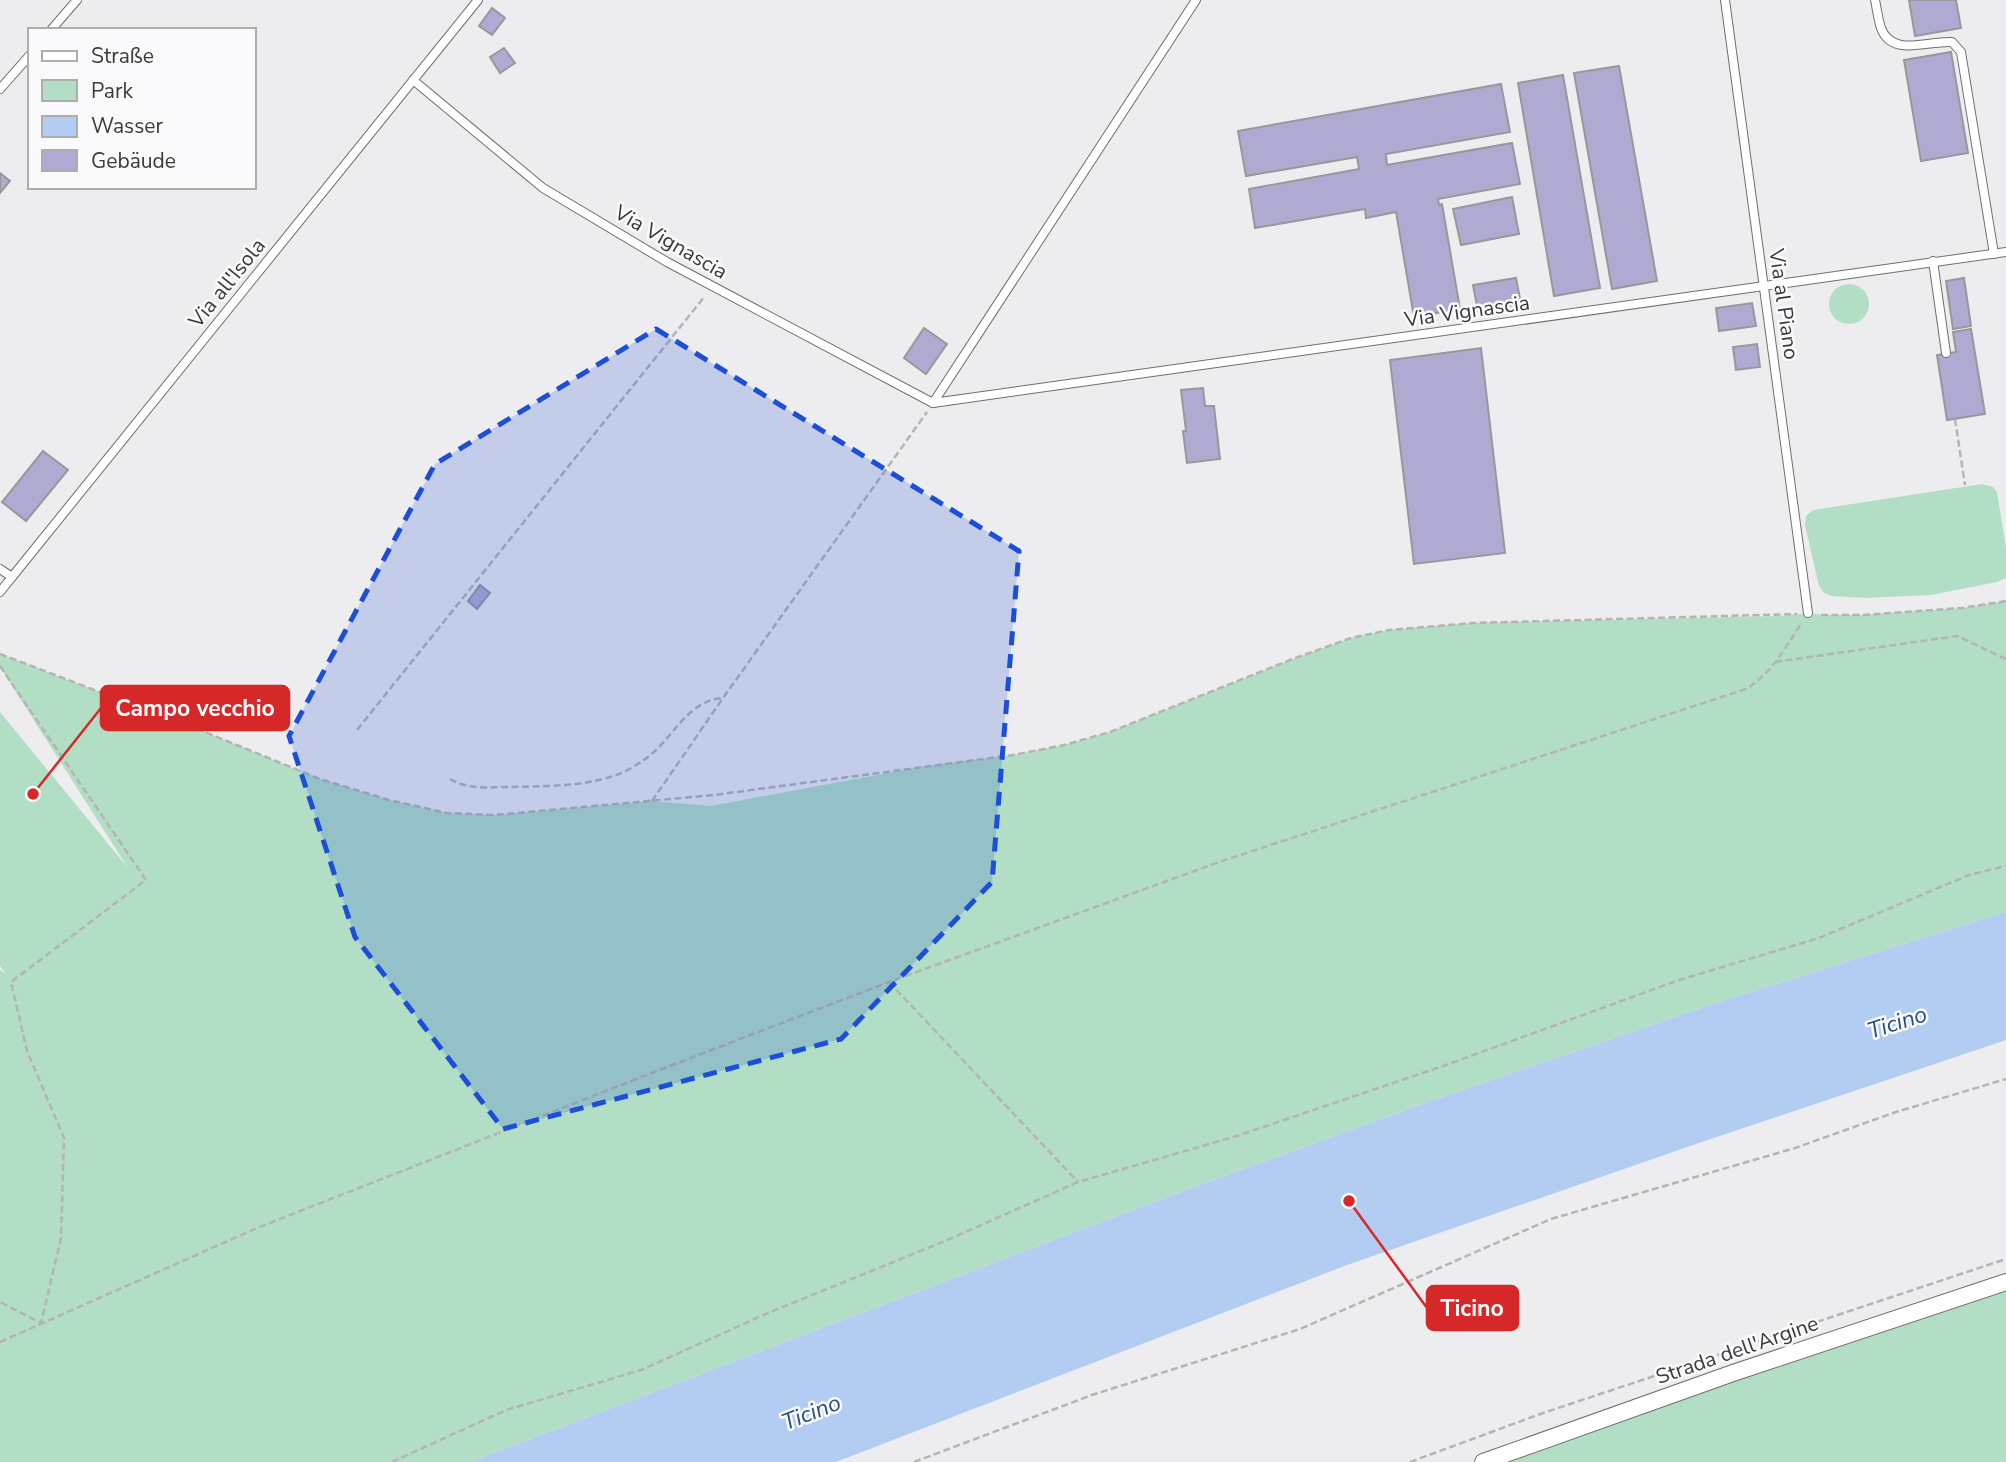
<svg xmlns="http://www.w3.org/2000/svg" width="2006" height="1462" font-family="'Nunito Sans',sans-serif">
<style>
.green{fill:#b2dec5}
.water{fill:#b2cdf1}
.building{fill:#afaad2;stroke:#98989a;stroke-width:2}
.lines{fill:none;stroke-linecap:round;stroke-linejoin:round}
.lane-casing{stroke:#6e6e6f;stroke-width:10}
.street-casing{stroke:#6e6e6f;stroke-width:18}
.path{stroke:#b4b4b5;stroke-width:2.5;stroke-dasharray:7 3.5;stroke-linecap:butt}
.lane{stroke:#fff;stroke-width:8}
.street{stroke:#fff;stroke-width:16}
.marked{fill:#1d4ed8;fill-opacity:0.2;stroke:#1d4ed8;stroke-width:5;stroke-dasharray:14 9;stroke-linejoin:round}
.labels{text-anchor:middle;stroke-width:5;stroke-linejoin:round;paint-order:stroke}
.street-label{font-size:21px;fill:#3a3a3a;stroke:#fafafc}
.water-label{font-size:23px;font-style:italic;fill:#2b4f7d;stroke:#fafafc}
.leader{fill:none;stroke:#d62828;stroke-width:2.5}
.callout-dot{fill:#d62828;stroke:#fafafc;stroke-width:2.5}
.callout{fill:#d62828;stroke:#d62828;stroke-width:2.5}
.callout-label{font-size:23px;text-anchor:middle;font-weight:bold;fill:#fff}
</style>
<rect width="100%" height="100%" fill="#ededef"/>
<g class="green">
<circle cx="1849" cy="304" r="20"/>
<polygon points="1982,484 1993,487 1997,492 2006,547 2006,578 1997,582 1931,595 1864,598 1832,596 1824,593 1819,586 1805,525 1806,516 1813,510"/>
<polygon points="2006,601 2006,912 1719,1002 1431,1101 1186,1190 470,1462 0,1462 0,970 6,974 0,966 0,712 128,868 0,667 0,654 205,732 320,779 389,800 447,813 495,815 652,801 711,806 925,766 1013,755 1064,745 1110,732 1290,660 1351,638 1389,630 1472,623 1780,616 1808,613 1824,615 1863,615 1962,608"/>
<polygon points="2006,1290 2006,1462 1495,1462 1727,1379"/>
</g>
<polygon class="water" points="2006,912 2006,1040 1696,1144 1347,1265 836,1462 470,1462 1186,1190 1431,1101 1719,1002"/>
<g class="building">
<polygon points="1909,0 1956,0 1961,28 1915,36"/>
<polygon points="492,8 505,18 492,35 479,26"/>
<polygon points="504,48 515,63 500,73 490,57"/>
<polygon points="1951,52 1968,153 1921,161 1904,60"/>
<polygon points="1619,66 1657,281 1612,289 1574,73"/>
<polygon points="1563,75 1600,288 1554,296 1518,83"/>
<polygon points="1501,84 1510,132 1386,154 1387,165 1512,143 1520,184 1438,199 1439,205 1442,204 1460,309 1414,317 1396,212 1366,218 1365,209 1255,228 1249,189 1359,169 1357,157 1246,176 1238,131"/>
<polygon points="0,173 10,181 0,193"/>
<polygon points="1512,197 1519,234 1461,245 1453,209"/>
<polygon points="1516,278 1521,304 1478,311 1473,285"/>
<polygon points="1964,278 1971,326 1953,329 1946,281"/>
<polygon points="1752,303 1756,326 1719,331 1716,308"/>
<polygon points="924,328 947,344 926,374 904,358"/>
<polygon points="1971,329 1985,414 1947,420 1937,355 1956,352 1953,332"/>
<polygon points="1757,344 1760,367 1736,370 1733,347"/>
<polygon points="1481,348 1505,553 1414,564 1390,360"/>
<polygon points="1203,388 1205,406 1214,406 1220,459 1187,463 1183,431 1186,431 1181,390"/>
<polygon points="43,451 68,470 26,521 2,502"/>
<polygon points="480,585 490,593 477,609 468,601"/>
</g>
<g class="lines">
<defs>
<g id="lane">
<polyline points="1725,0 1808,613"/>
<path d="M1875,0C1877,9 1878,19 1881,28C1892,58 1929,40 1952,42L1961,52L1994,254"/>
<polyline points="51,30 77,0"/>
<polyline points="413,80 543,188 667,262 933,403 1196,0"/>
<polyline points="0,89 30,55"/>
<polyline points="1933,261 1946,353"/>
<polyline points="933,403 2006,252"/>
<polyline points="0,569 12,577 478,0"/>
<polyline points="0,592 12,577"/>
</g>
<polyline id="street" points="1483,1462 1733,1373 2006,1282"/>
</defs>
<use href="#lane" class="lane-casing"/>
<use href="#street" class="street-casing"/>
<g class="path">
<polyline points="1955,419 1965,485"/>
<polyline points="1821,615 1863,615 1962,608 2006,601"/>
<polyline points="0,654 205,732 320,779 389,800 447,813 495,815 714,795 1013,755 1064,745 1110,732 1290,660 1351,638 1389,630 1472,623 1797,614"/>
<polyline points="1775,662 1957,636 2006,659"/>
<polyline points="0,666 146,880 11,982 27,1051 64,1138 61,1238 41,1323 0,1302"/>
<polyline points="357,730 705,296"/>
<path d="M450,779C454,781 459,784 465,785C479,789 493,787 508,787C542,786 577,787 610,777C624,773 637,765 648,757C673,738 688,700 723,698"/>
<polyline points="652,801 723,698 927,412"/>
<polyline points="889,982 1078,1182"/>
<path d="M0,1342L257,1228L654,1072L889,982L1222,861L1746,689C1771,674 1785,648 1801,624"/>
<polyline points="392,1462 506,1410 641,1370 768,1313 945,1241 1078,1182 1237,1136 1446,1065 1676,981 1819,938 1969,875 2006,866"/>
<polyline points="914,1462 1092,1395 1300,1329 1551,1219 1795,1148 1896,1112 2006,1079"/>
<polyline points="1410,1462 1543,1413 2006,1259"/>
</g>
<use href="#lane" class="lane"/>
<use href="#street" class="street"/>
</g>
<path class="marked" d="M656,329L1019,551L992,882L841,1039L503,1129L355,937L289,736L435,464Z"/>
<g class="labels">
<g class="street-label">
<text transform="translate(671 242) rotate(30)" y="7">Via Vignascia</text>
<text transform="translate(227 283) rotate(-51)" y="7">Via all'Isola</text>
<text transform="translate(1784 304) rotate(82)" y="7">Via al Piano</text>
<text transform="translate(1467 311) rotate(-8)" y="7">Via Vignascia</text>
<text transform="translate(1737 1350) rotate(-19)" y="7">Strada dell'Argine</text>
</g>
<g class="water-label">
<text transform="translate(1897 1022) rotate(-18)" y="8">Ticino</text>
<text transform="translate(811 1412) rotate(-21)" y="8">Ticino</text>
</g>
</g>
<path class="leader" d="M33 794L101 708M1349 1201L1427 1308"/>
<g class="callout-dot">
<circle cx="33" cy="794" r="7"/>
<circle cx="1349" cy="1201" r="7"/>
</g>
<g class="callout">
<rect x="101" y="686" width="188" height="44" rx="7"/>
<rect x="1427" y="1286" width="91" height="44" rx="7"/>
</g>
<g class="callout-label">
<text x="195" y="716">Campo vecchio</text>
<text x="1472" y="1316">Ticino</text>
</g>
<rect x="28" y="28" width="228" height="161" fill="#fafafc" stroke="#adadae" stroke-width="2"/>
<rect x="42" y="51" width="35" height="10" fill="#ffffff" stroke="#adadae" stroke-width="2"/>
<text x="91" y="63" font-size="21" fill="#3a3a3a">Straße</text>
<rect x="42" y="80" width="35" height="21" fill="#b2dec5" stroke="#adadae" stroke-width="2"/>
<text x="91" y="98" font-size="21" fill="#3a3a3a">Park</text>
<rect x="42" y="116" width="35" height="21" fill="#b2cdf1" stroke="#adadae" stroke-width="2"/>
<text x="91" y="133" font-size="21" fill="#3a3a3a">Wasser</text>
<rect x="42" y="150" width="35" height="21" fill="#afaad2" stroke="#adadae" stroke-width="2"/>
<text x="91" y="168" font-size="21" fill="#3a3a3a">Gebäude</text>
</svg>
